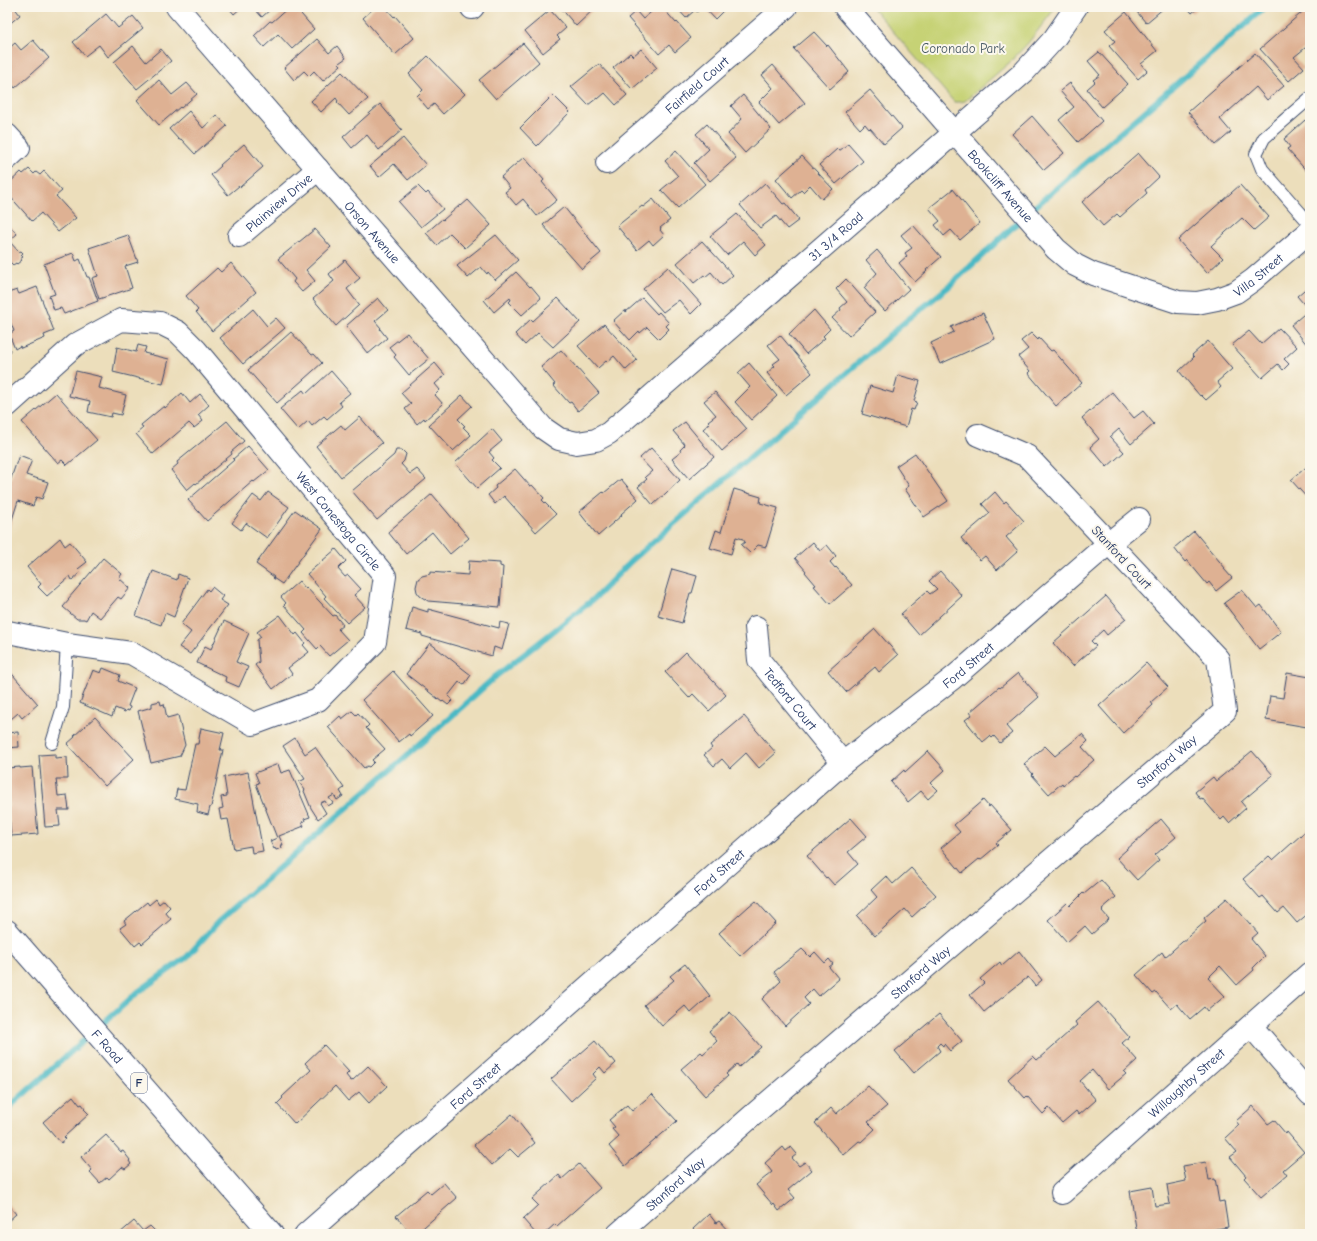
<svg xmlns="http://www.w3.org/2000/svg" width="1317" height="1241" font-family="'Comic Neue',sans-serif">
<style>
.green{fill:#c6d274;stroke:#708069}
.lines{fill:none;stroke-linecap:round;stroke-linejoin:round}
.stream{stroke:#4bb9c5;stroke-width:6}
.building{fill:#deb193}
.service-casing{stroke:#3a496c;stroke-width:14}
.minor-casing{stroke:#3a496c;stroke-width:24}
.primary-casing{stroke:#3a496c;stroke-width:24}
.service{stroke:#fff;stroke-width:12}
.minor{stroke:#fff;stroke-width:22}
.primary{stroke:#fff;stroke-width:22}
.labels{text-anchor:middle;stroke-width:4;stroke-linejoin:round;paint-order:stroke}
.shield{fill:#fbf7ec;stroke:#5e6b89;stroke-width:1}
.shield-label{font-size:12px;font-weight:bold;fill:#1b2f5e}
.park-label{font-size:13px;fill:#465864;stroke:#fbf7ec}
.street-label{font-size:13px;fill:#1b2f5e;stroke:#fbf7ec}
</style>
<rect width="100%" height="100%" fill="#fbf7ec"/>
<filter id="ink" filterUnits="userSpaceOnUse"><feTurbulence type="fractalNoise" baseFrequency=".025" numOctaves="2"/><feDisplacementMap in="SourceGraphic" scale="8" xChannelSelector="R" yChannelSelector="G"/><feConvolveMatrix kernelMatrix="1 2 1 2 8 2 1 2 1" color-interpolation-filters="sRGB"/></filter>
<filter id="wash" filterUnits="userSpaceOnUse"><feTurbulence type="fractalNoise" baseFrequency=".012" numOctaves="4" result="noise"/><feDisplacementMap in="SourceGraphic" scale="16" xChannelSelector="R" yChannelSelector="G"/><feGaussianBlur stdDeviation="0.9" result="paint"/><feColorMatrix in="noise" values="0 0 0 0 0 0 0 0 0 0 0 0 0 0 0 0 0 1.4 0 .05"/><feComposite in="paint" operator="in"/></filter>
<g filter="url(#wash)">
<rect width="100%" height="100%" fill="#ecdebb"/>
<polygon class="green" points="872,7 1056,7 1029,42 1009,63 965,101 960,102 954,102"/>
<g class="lines">
<polyline class="stream" points="7,1109 138,992 187,957 218,922 323,829 444,723 496,676 545,638 595,598 630,562 906,321 947,288 1029,212 1265,7"/>
</g>
<g id="blocks">
<g class="building">
<polygon points="11,7 14,7 20,15 7,26 7,10"/>
<polygon points="228,7 242,7 234,14"/>
<polygon points="253,7 273,7 262,17"/>
<polygon points="289,7 295,7 314,29 292,49 278,34 264,47 254,36 270,21 272,22"/>
<polygon points="375,7 385,7 394,17 395,16 414,38 395,55 363,18"/>
<polygon points="560,7 596,7 576,26"/>
<polygon points="657,7 662,7 676,23 677,22 691,38 675,52 669,45 659,54 628,18 636,11 643,19"/>
<polygon points="676,7 702,7 697,12 695,10 686,18"/>
<polygon points="704,7 725,7 726,8 715,19"/>
<polygon points="1133,7 1165,7 1146,23"/>
<polygon points="1187,7 1199,7 1192,13"/>
<polygon points="1308,7 1310,7 1310,44 1294,57 1304,68 1289,81 1260,49"/>
<polygon points="550,10 566,28 557,36 560,39 543,53 525,31"/>
<polygon points="1126,12 1157,51 1141,64 1147,71 1138,79 1109,46 1115,41 1105,30"/>
<polygon points="106,14 118,28 133,16 143,28 108,57 99,45 85,56 73,42"/>
<polygon points="814,32 827,46 828,45 849,72 830,89 794,49"/>
<polygon points="317,39 329,53 337,46 346,58 339,63 341,65 323,81 314,71 309,76 304,71 294,80 284,68"/>
<polygon points="33,40 49,58 15,88 8,79 7,80 7,50 15,43 21,50"/>
<polygon points="523,43 539,62 496,99 479,80"/>
<polygon points="133,46 146,62 161,49 171,61 137,89 114,62"/>
<polygon points="641,49 657,68 632,89 613,68 630,53 633,56"/>
<polygon points="1099,52 1128,84 1102,107 1087,89 1095,82 1093,80 1100,75 1088,61"/>
<polygon points="1255,53 1284,86 1267,100 1256,87 1220,119 1231,132 1216,145 1188,112"/>
<polygon points="428,56 465,94 443,114 434,104 428,109 417,96 423,90 409,74"/>
<polygon points="599,64 627,95 616,105 605,93 598,99 597,98 588,105 571,87"/>
<polygon points="773,65 805,103 779,125 759,102 773,88 762,75"/>
<polygon points="342,72 368,99 349,115 337,102 338,101 336,98 321,112 311,101"/>
<polygon points="159,80 172,95 187,83 197,94 181,108 180,107 159,125 137,100"/>
<polygon points="1070,83 1102,121 1078,142 1059,120 1074,107 1060,91"/>
<polygon points="870,90 902,128 884,144 870,128 869,129 865,124 860,129 845,112"/>
<polygon points="553,95 570,112 537,146 520,128"/>
<polygon points="743,95 771,129 745,153 728,134 742,119 731,106"/>
<polygon points="380,104 402,130 379,150 367,135 352,148 343,137"/>
<polygon points="189,111 203,128 217,115 227,126 195,154 181,139 179,140 169,129"/>
<polygon points="1032,116 1064,153 1044,170 1012,134"/>
<polygon points="1305,120 1310,126 1310,175 1287,149 1290,147 1284,139"/>
<polygon points="707,124 736,158 710,181 694,163 709,149 696,134"/>
<polygon points="403,138 426,165 408,180 394,164 379,177 370,166"/>
<polygon points="244,144 263,167 240,187 239,186 228,195 211,175 221,166 220,165"/>
<polygon points="848,144 863,161 836,184 819,165 837,149 839,151"/>
<polygon points="676,151 705,184 678,208 661,190 678,176 665,161"/>
<polygon points="1138,153 1159,177 1145,190 1147,193 1120,217 1117,214 1103,226 1082,202"/>
<polygon points="802,156 833,189 822,199 810,185 803,192 801,190 792,198 776,179"/>
<polygon points="524,157 544,180 542,182 557,200 537,216 523,199 516,205 505,192 510,188 501,177"/>
<polygon points="29,169 34,174 36,172 40,175 44,171 62,191 56,196 76,218 58,232 41,213 32,221 7,193 7,185 21,172 23,174"/>
<polygon points="765,183 783,204 785,203 799,220 787,229 776,216 760,228 740,205"/>
<polygon points="1240,185 1269,217 1254,230 1242,218 1226,232 1211,246 1223,258 1207,273 1178,240"/>
<polygon points="418,186 426,194 428,192 443,209 421,227 399,202"/>
<polygon points="953,189 980,223 960,240 951,230 944,236 935,225 940,221 929,208"/>
<polygon points="653,199 670,220 660,228 661,229 660,230 664,235 653,245 649,240 637,250 617,226 642,206 643,207"/>
<polygon points="468,200 491,225 465,248 450,233 437,245 426,233 442,219 443,220 460,205 461,206"/>
<polygon points="564,207 601,253 582,269 543,225"/>
<polygon points="737,214 766,245 755,255 743,241 727,255 710,236"/>
<polygon points="7,223 17,234 9,241 19,252 21,251 23,253 21,255 23,257 20,259 22,260 17,264 16,263 13,265 7,259"/>
<polygon points="913,225 941,257 926,270 927,271 915,282 899,263 907,256 905,253 912,248 901,235"/>
<polygon points="315,229 331,247 306,270 315,281 302,292 293,282 295,279 278,259"/>
<polygon points="128,235 138,262 125,266 132,288 99,299 92,278 98,276 89,248"/>
<polygon points="496,235 518,260 495,280 488,272 487,274 481,267 468,278 457,266"/>
<polygon points="702,241 733,275 722,285 711,272 705,277 704,275 694,283 677,263"/>
<polygon points="877,250 909,289 885,311 864,288 877,273 866,260"/>
<polygon points="73,253 76,261 80,259 87,277 89,277 98,301 64,314 61,308 54,310 49,296 55,294 44,264"/>
<polygon points="345,260 360,278 347,289 359,305 336,326 313,299 334,281 329,274"/>
<polygon points="231,263 256,292 212,331 196,312 198,310 186,296 217,268 221,272"/>
<polygon points="668,267 701,304 691,314 679,300 663,312 643,289"/>
<polygon points="516,272 530,287 531,286 541,298 522,315 509,302 511,300 510,298 494,312 484,300"/>
<polygon points="846,279 875,312 849,336 832,318 841,310 840,308 847,302 836,289"/>
<polygon points="1310,285 1310,344 1308,346 1291,325 1309,310 1297,296"/>
<polygon points="37,287 54,331 44,335 45,338 21,348 20,346 15,349 9,334 14,331 7,314 7,298 10,297 8,293 17,290 19,294"/>
<polygon points="378,298 388,310 375,321 381,328 380,329 387,338 368,354 346,326"/>
<polygon points="558,298 580,322 553,347 538,333 525,345 515,334 531,319 533,321"/>
<polygon points="642,298 657,314 659,312 669,323 666,326 669,329 659,339 647,327 640,333 639,331 630,340 613,321 625,310 626,312"/>
<polygon points="253,309 267,326 276,318 285,328 243,364 220,338"/>
<polygon points="814,310 830,329 823,336 825,338 806,354 789,334"/>
<polygon points="983,313 995,339 940,364 931,343 954,332 951,327"/>
<polygon points="604,324 637,360 626,370 614,356 607,362 606,361 598,368 578,346"/>
<polygon points="1279,328 1297,347 1284,359 1289,364 1283,370 1278,364 1262,378 1232,345 1249,331 1261,344"/>
<polygon points="291,332 312,355 314,354 322,363 277,403 248,370"/>
<polygon points="407,333 429,359 409,375 394,357 396,355 389,347"/>
<polygon points="1031,333 1038,340 1039,338 1051,351 1053,350 1082,383 1056,406 1028,373 1030,371 1018,357 1028,349 1021,341"/>
<polygon points="780,335 812,373 786,395 767,373 775,366 773,364 780,359 768,345"/>
<polygon points="1208,341 1232,369 1217,382 1221,387 1206,400 1201,395 1200,396 1179,371 1194,357 1192,355"/>
<polygon points="138,345 146,347 144,353 169,359 163,384 113,372 117,347 136,352"/>
<polygon points="7,346 11,351 7,355"/>
<polygon points="561,350 599,393 578,411 571,402 569,403 553,385 555,384 541,367"/>
<polygon points="435,363 445,375 435,384 440,390 435,395 443,404 425,420 424,418 417,424 405,409 411,404 401,393"/>
<polygon points="749,363 777,396 751,420 735,402 750,387 738,373"/>
<polygon points="76,371 102,377 99,388 126,395 121,415 112,413 111,417 88,412 90,401 69,396"/>
<polygon points="331,371 350,393 339,402 342,406 327,419 324,416 312,426 308,421 298,430 280,409 303,390 306,394"/>
<polygon points="898,375 920,381 914,401 917,402 914,410 911,409 906,427 862,414 870,386 893,393"/>
<polygon points="715,392 747,429 722,451 703,429 710,423 708,421 716,415 704,401"/>
<polygon points="1112,392 1134,418 1143,411 1154,424 1131,444 1119,429 1110,437 1124,452 1107,467 1090,447 1099,439 1082,418"/>
<polygon points="56,393 97,440 67,465 62,460 58,463 22,422"/>
<polygon points="182,393 190,403 200,394 209,405 198,415 203,421 194,428 189,423 153,454 136,434 143,428 141,425 164,406 165,408"/>
<polygon points="462,395 472,406 458,419 465,426 463,427 471,435 453,451 429,425"/>
<polygon points="360,417 382,443 341,477 316,446 341,425 345,430"/>
<polygon points="227,421 244,441 231,452 232,454 196,484 195,483 187,490 171,470 178,464 177,462"/>
<polygon points="685,422 714,457 689,479 672,459 681,452 680,450 685,445 673,431"/>
<polygon points="492,429 502,441 489,452 494,458 492,460 500,468 477,488 455,463"/>
<polygon points="248,446 269,470 254,482 253,481 207,521 188,500 234,460 233,459"/>
<polygon points="651,448 680,480 653,505 638,487 647,479 645,477 652,471 640,458"/>
<polygon points="396,450 402,450 406,454 404,461 401,464 410,474 417,469 426,479 377,520 352,491 394,455"/>
<polygon points="915,453 948,501 924,517 905,489 909,486 896,466"/>
<polygon points="19,455 32,460 26,475 48,482 42,499 36,497 33,506 18,501 9,529 7,529 7,490"/>
<polygon points="1310,464 1310,499 1309,500 1291,480"/>
<polygon points="515,469 530,486 532,485 544,498 542,500 556,514 536,532 504,496 495,504 488,495 496,488 495,486"/>
<polygon points="621,479 638,499 621,514 622,515 598,536 579,512 603,492 604,493"/>
<polygon points="734,489 761,497 760,503 778,508 766,547 758,545 750,553 741,545 745,542 743,539 736,537 731,554 710,548 716,530 721,532"/>
<polygon points="268,492 289,507 267,538 246,523 241,530 232,523 253,495 261,501"/>
<polygon points="995,492 1004,503 1006,501 1024,521 1006,537 1018,551 997,570 985,556 980,560 961,538 990,513 982,504"/>
<polygon points="432,494 469,538 450,554 432,532 406,554 388,532"/>
<polygon points="295,510 322,529 282,584 273,578 274,577 256,564"/>
<polygon points="1194,531 1225,568 1224,569 1232,578 1216,591 1209,582 1207,584 1187,560 1185,562 1174,548"/>
<polygon points="60,538 65,546 70,542 87,562 78,569 81,572 72,580 70,576 47,596 38,587 41,584 27,567"/>
<polygon points="813,542 820,551 827,545 836,556 830,562 835,568 836,567 852,585 830,604 814,586 816,585 805,572 806,571 795,558"/>
<polygon points="336,549 346,561 338,569 345,577 348,575 361,589 354,595 365,607 347,623 324,598 326,596 307,574"/>
<polygon points="103,558 122,574 119,578 130,588 121,599 118,597 100,618 91,611 86,620 84,619 77,619 63,607 69,600 68,599"/>
<polygon points="469,561 500,563 500,566 503,567 500,607 428,601 420,596 417,592 416,587 418,579 422,576 430,574 430,572 468,575"/>
<polygon points="672,569 697,576 692,593 690,593 682,623 658,616"/>
<polygon points="153,571 177,580 178,574 188,578 174,617 165,613 161,625 136,616"/>
<polygon points="940,571 962,596 919,635 901,614 927,591 930,594 937,589 929,581"/>
<polygon points="299,581 305,588 306,587 333,616 335,615 343,625 338,629 348,640 329,656 320,646 317,649 303,633 306,630 284,605 286,603 281,597"/>
<polygon points="212,587 223,596 220,600 228,605 190,654 179,647 191,632 181,624 207,589 209,591"/>
<polygon points="1242,590 1257,608 1261,605 1281,632 1259,649 1224,603"/>
<polygon points="1106,596 1126,619 1107,635 1103,630 1091,641 1096,646 1073,666 1053,643"/>
<polygon points="412,607 428,612 428,609 499,628 500,622 509,624 502,650 494,647 492,656 422,636 422,634 406,630"/>
<polygon points="280,615 295,635 297,633 305,643 303,645 309,652 288,668 292,674 273,689 255,665 259,662 257,640 261,637 257,632"/>
<polygon points="224,621 249,633 236,662 248,667 239,687 225,681 226,677 197,663 205,646 211,649"/>
<polygon points="875,629 898,655 879,672 875,667 846,692 828,671"/>
<polygon points="430,643 471,675 464,685 459,682 448,696 453,700 448,705 443,701 442,702 406,674"/>
<polygon points="686,652 726,695 709,711 693,694 689,698 665,672"/>
<polygon points="1146,663 1168,687 1151,702 1153,705 1123,733 1099,706"/>
<polygon points="7,668 38,704 22,718 18,713 11,719 7,714"/>
<polygon points="103,668 120,675 118,681 135,688 128,706 130,707 129,711 126,710 125,712 115,708 112,717 80,703 93,670 101,673"/>
<polygon points="393,671 433,716 410,736 409,734 399,742 362,700"/>
<polygon points="1018,673 1039,697 1006,726 1012,733 1000,743 994,736 992,738 990,736 983,742 965,720 972,715 970,712 999,687 1000,688"/>
<polygon points="1287,673 1310,677 1310,726 1307,725 1307,727 1266,720 1270,696 1283,698"/>
<polygon points="160,701 161,705 164,704 167,718 178,715 185,745 180,756 151,763 138,711 152,707 152,703"/>
<polygon points="352,711 356,715 358,713 369,725 366,728 385,749 372,760 374,762 369,767 367,766 364,768 328,727 340,716 342,719"/>
<polygon points="744,716 776,753 759,768 746,753 730,768 722,759 714,766 704,755 712,748 710,745"/>
<polygon points="95,717 134,759 105,786 67,744 75,737 74,736"/>
<polygon points="201,728 224,733 220,750 223,750 211,807 210,807 208,815 197,812 198,804 175,799 177,789 185,790 195,744 198,744"/>
<polygon points="18,732 19,747 7,748 7,733"/>
<polygon points="1082,734 1088,741 1082,747 1094,760 1075,777 1074,776 1063,785 1062,783 1049,794 1032,775 1033,774 1024,764 1045,746 1055,756"/>
<polygon points="295,738 305,754 315,747 344,788 340,791 343,796 337,800 334,795 329,798 333,803 328,806 325,801 320,803 326,813 318,819 311,808 304,791 305,790 299,782 305,779 283,746"/>
<polygon points="928,751 945,770 931,783 938,790 928,799 921,791 908,802 891,782 904,770 905,772"/>
<polygon points="1252,751 1273,775 1241,802 1246,808 1229,823 1224,817 1221,820 1202,798 1200,799 1195,792 1213,777 1216,781"/>
<polygon points="55,754 55,758 67,757 68,779 56,779 58,796 67,795 69,810 58,810 60,826 45,827 39,755"/>
<polygon points="278,764 281,773 290,770 310,817 304,819 305,821 302,822 304,826 279,836 283,845 281,845 282,848 276,850 275,848 274,849 270,841 277,838 256,784 259,783 255,773"/>
<polygon points="20,767 20,768 32,767 38,834 11,836 9,815 7,815 7,807 9,807 7,768"/>
<polygon points="248,772 263,851 252,853 251,846 234,849 228,819 221,820 219,809 223,808 221,797 227,796 224,777"/>
<polygon points="983,800 989,807 990,805 1012,830 996,843 998,845 980,860 979,859 962,873 941,848 960,832 954,825"/>
<polygon points="851,818 867,836 848,852 858,864 834,885 827,877 826,878 807,856"/>
<polygon points="1161,819 1176,837 1155,855 1159,860 1137,880 1117,858"/>
<polygon points="1310,827 1310,912 1297,923 1284,908 1278,913 1263,896 1260,898 1243,879 1269,856 1273,860"/>
<polygon points="911,868 936,895 912,917 905,909 875,936 857,916 877,897 871,890 886,876 893,884"/>
<polygon points="1101,880 1116,897 1102,909 1103,910 1102,911 1109,919 1092,934 1085,926 1067,942 1048,920 1067,903 1070,906 1083,893 1084,894"/>
<polygon points="1227,898 1258,933 1251,939 1265,956 1253,968 1254,970 1237,985 1220,966 1208,978 1225,996 1207,1011 1204,1007 1190,1019 1177,1004 1171,1009 1156,992 1153,994 1136,975 1162,952 1165,957 1206,921 1204,918"/>
<polygon points="156,899 159,904 164,900 170,907 165,912 171,919 142,944 140,942 135,946 120,928 126,924 124,921 147,902 149,905"/>
<polygon points="756,901 776,923 740,956 719,933 749,906 749,907"/>
<polygon points="802,949 810,957 815,952 825,963 829,959 833,964 829,967 839,979 819,996 813,989 804,998 809,1004 785,1026 762,999 781,981 774,972"/>
<polygon points="1019,951 1042,980 1035,986 1028,977 984,1012 970,995 984,983 980,979 1000,962 1002,966"/>
<polygon points="685,964 710,996 691,1013 685,1006 662,1026 644,1005 674,980 670,976"/>
<polygon points="1098,1002 1129,1037 1122,1043 1137,1060 1124,1072 1126,1074 1108,1089 1092,1070 1080,1081 1096,1100 1079,1115 1076,1111 1062,1123 1049,1108 1043,1114 1027,1096 1025,1098 1008,1079 1033,1056 1037,1060 1077,1025 1075,1022"/>
<polygon points="730,1012 761,1047 739,1067 737,1064 726,1074 728,1076 705,1096 681,1069 701,1052 703,1054 717,1041 709,1031"/>
<polygon points="939,1014 962,1041 950,1051 944,1044 943,1046 940,1043 937,1046 940,1051 914,1073 895,1051"/>
<polygon points="595,1041 610,1059 612,1058 616,1063 605,1073 600,1067 593,1074 596,1078 571,1101 551,1079"/>
<polygon points="324,1045 349,1072 346,1075 350,1080 352,1081 368,1066 387,1086 369,1103 359,1092 348,1101 335,1086 295,1124 277,1104 283,1098 282,1097 311,1070 305,1063"/>
<polygon points="868,1086 887,1106 868,1122 875,1129 861,1142 859,1141 843,1155 815,1123 831,1108 836,1114"/>
<polygon points="652,1094 677,1121 625,1166 609,1146 619,1137 612,1129 615,1127 609,1120 627,1105 632,1111"/>
<polygon points="73,1096 80,1105 82,1104 85,1108 84,1109 89,1114 64,1137 66,1139 61,1143 43,1122"/>
<polygon points="1253,1106 1268,1124 1274,1120 1286,1134 1287,1132 1304,1152 1283,1170 1287,1175 1261,1197 1244,1178 1246,1176 1230,1157 1237,1152 1225,1138 1239,1125 1236,1121"/>
<polygon points="512,1114 535,1143 518,1157 510,1149 492,1165 474,1145 487,1134 488,1135"/>
<polygon points="106,1135 121,1152 123,1151 130,1160 129,1161 131,1164 125,1169 122,1167 109,1179 107,1177 100,1183 90,1172 92,1170 81,1157"/>
<polygon points="783,1147 786,1151 791,1147 797,1154 792,1158 799,1166 805,1162 812,1170 788,1190 795,1198 779,1211 774,1204 773,1205 756,1185 772,1172 765,1163"/>
<polygon points="1206,1162 1209,1180 1215,1179 1219,1202 1224,1201 1228,1227 1198,1232 1198,1234 1137,1234 1130,1191 1152,1187 1155,1206 1170,1204 1167,1185 1186,1181 1183,1166"/>
<polygon points="579,1164 600,1188 557,1226 555,1224 544,1234 536,1234 523,1219 538,1205 532,1199 559,1175 562,1179"/>
<polygon points="444,1183 457,1198 416,1234 412,1234 396,1216 427,1190 431,1194"/>
<polygon points="7,1203 16,1214 7,1222"/>
<polygon points="709,1214 716,1223 719,1221 731,1234 697,1234 693,1229"/>
<polygon points="134,1221 143,1231 150,1226 158,1234 119,1234"/>
</g>
</g>
</g>
<g filter="url(#ink)">
<use href="#blocks" fill-opacity="0" stroke="#3a496c" stroke-width="1"/>
<g class="lines">
<defs>
<g id="service">
<polyline points="1310,98 1264,138 1256,154 1262,169 1310,224"/>
<polyline points="52,743 63,707 67,644"/>
</g>
<g id="minor">
<path id="s1" d="M177,7L543,428L559,439L577,443L596,440L609,433L970,119L1024,72L1054,39L1076,7"/>
<path id="s2" d="M845,7L1056,249L1075,265L1093,274L1178,302L1197,303L1217,299L1236,292L1253,280L1310,231"/>
<polyline points="472,8 473,7"/>
<polyline points="7,135 19,148 7,159"/>
<path id="s3" d="M607,163L786,7"/>
<path id="s4" d="M239,236L318,169"/>
<path id="s5" d="M7,406L75,345L121,320L160,323L178,332L196,350L385,576L375,642L318,700L253,724L131,653L67,644L8,632"/>
<path id="s6" d="M756,627L759,660L843,763"/>
<polyline points="1251,1026 1310,1094"/>
<path id="s7" d="M1062,1193L1310,973"/>
<path id="s8" d="M306,1234L843,763L953,678L1109,543L1139,519"/>
<path id="s9" d="M618,1234L752,1116L1225,711L1218,659L1027,456L978,435"/>
</g>
<g id="primary">
<path id="s10" d="M7,931L272,1234"/>
</g>
</defs>
<use href="#service" class="service-casing"/>
<use href="#minor" class="minor-casing"/>
<use href="#primary" class="primary-casing"/>
<use href="#service" class="service"/>
<use href="#minor" class="minor"/>
<use href="#primary" class="primary"/>
</g>
</g>
<g class="labels">
<rect class="shield" x="131" y="1073" width="16" height="20" rx="3"/>
<g class="shield-label">
<text x="139" y="1087">F</text>
</g>
<g class="park-label">
<text x="963" y="53">Coronado Park</text>
</g>
<g class="street-label">
<text dy="5" stroke="none"><textPath href="#s3" startOffset="119">Fairfield Court</textPath></text>
<text dy="5" stroke="none"><textPath href="#s2" startOffset="237">Bookcliff Avenue</textPath></text>
<text dy="5" stroke="none"><textPath href="#s4" startOffset="52">Plainview Drive</textPath></text>
<text dy="5" stroke="none"><textPath href="#s1" startOffset="298">Orson Avenue</textPath></text>
<text dy="5" stroke="none"><textPath href="#s1" startOffset="930">31 3/4 Road</textPath></text>
<text dy="5" stroke="none"><textPath href="#s2" startOffset="543">Villa Street</textPath></text>
<text dy="5" stroke="none"><textPath href="#s5" startOffset="451">West Conestoga Circle</textPath></text>
<text transform="translate(1122 557) rotate(47)" y="5">Stanford Court</text>
<text dy="5" stroke="none"><textPath href="#s8" startOffset="873">Ford Street</textPath></text>
<text dy="5" stroke="none"><textPath href="#s6" startOffset="83">Tedford Court</textPath></text>
<text dy="5" stroke="none"><textPath href="#s9" startOffset="724">Stanford Way</textPath></text>
<text dy="5" stroke="none"><textPath href="#s8" startOffset="549">Ford Street</textPath></text>
<text dy="5" stroke="none"><textPath href="#s9" startOffset="400">Stanford Way</textPath></text>
<text dy="5" stroke="none"><textPath href="#s10" startOffset="153">F Road</textPath></text>
<text dy="5" stroke="none"><textPath href="#s7" startOffset="166">Willoughby Street</textPath></text>
<text dy="5" stroke="none"><textPath href="#s8" startOffset="225">Ford Street</textPath></text>
<text dy="5" stroke="none"><textPath href="#s9" startOffset="76">Stanford Way</textPath></text>
</g>
</g>
<rect width="1317" height="1241" fill="none" stroke="#fbf7ec" stroke-width="24"/>
</svg>
